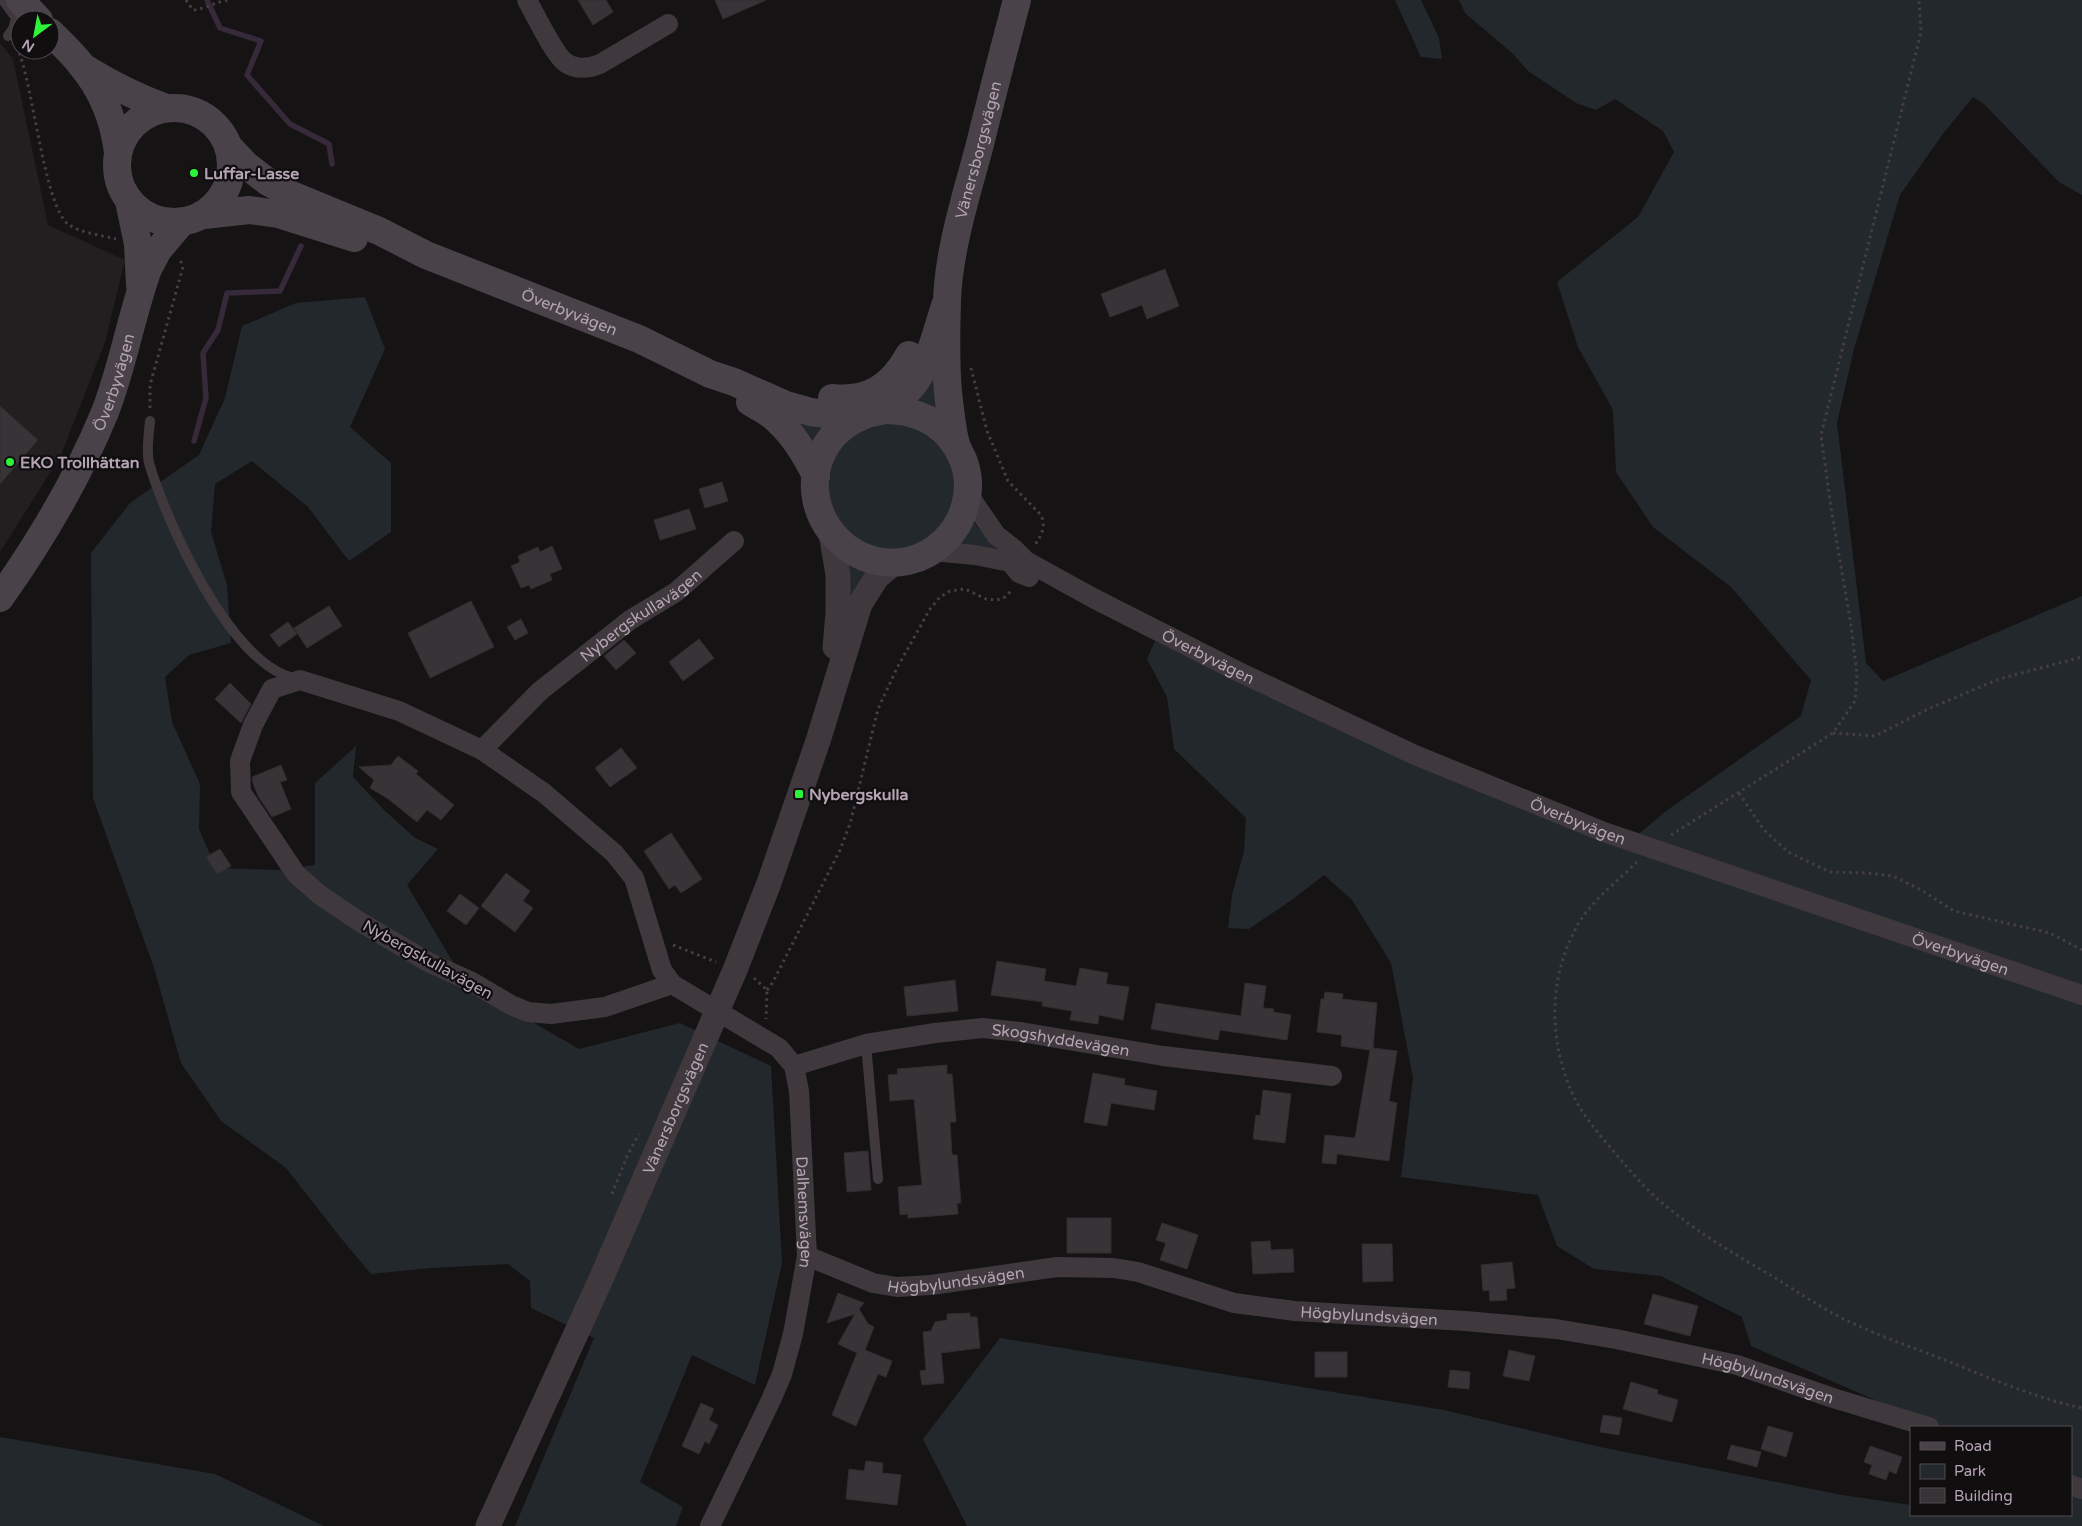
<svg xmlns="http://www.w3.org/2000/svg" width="2082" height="1526" font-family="'Varela Round',sans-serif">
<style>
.built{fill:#221f21}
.green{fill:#23282d}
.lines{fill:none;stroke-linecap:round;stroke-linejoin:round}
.stream{stroke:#362939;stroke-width:5.5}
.building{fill:#373336;stroke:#312d2f}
.path{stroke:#463e45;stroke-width:3;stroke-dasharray:2.5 4;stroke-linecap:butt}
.service{stroke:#3f383d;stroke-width:10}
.minor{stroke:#3f383d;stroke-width:20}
.tertiary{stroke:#3f383d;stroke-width:25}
.secondary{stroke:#4a4249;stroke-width:28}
.poi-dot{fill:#2df339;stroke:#100e0f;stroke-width:2}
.labels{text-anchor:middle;stroke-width:4.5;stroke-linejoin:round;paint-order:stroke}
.street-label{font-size:16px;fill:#b5a4b4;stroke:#100e0f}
.poi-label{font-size:16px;font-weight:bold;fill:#b5a4b4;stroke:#100e0f;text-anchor:start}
</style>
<rect width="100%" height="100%" fill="#151314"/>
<polygon class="built" points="0,43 13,59 48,225 125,260 105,342 61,455 0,552"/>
<g class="green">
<polygon points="1395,0 1421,0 1439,38 1442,59 1421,57"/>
<polygon points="1459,0 2082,0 2082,195 2059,182 1984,104 1973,97 1942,135 1900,195 1854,349 1837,423 1866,663 1883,681 2082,596 2082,1526 967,1526 923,1439 1000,1338 1444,1410 1600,1447 1842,1495 1911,1505 1911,1515 2071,1515 2071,1427 1937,1427 1751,1346 1742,1317 1661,1276 1594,1269 1557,1246 1538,1195 1401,1177 1413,1078 1391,963 1352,900 1324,875 1293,899 1249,929 1228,928 1232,895 1244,851 1246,818 1174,749 1167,697 1147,659 1155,641 1282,702 1622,848 1666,811 1801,716 1811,680 1731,587 1653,527 1616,472 1613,410 1578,347 1557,282 1638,217 1674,152 1663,131 1615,99 1596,110 1576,103 1528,71 1513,54 1465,13"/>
<polygon points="365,297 385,349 350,427 391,463 391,532 349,561 308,507 252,461 215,484 211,532 227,585 231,643 189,655 165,677 172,722 200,784 199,829 216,868 278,870 315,865 315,783 356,746 353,777 384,810 415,838 438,849 407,885 457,969 529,1020 579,1049 680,1023 771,1066 782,1263 755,1385 692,1355 640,1482 683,1507 676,1526 515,1526 594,1338 531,1308 530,1281 508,1264 431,1268 371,1274 340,1237 286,1168 221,1121 181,1063 154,968 93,798 91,553 130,503 199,455 225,398 242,326 296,303"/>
<polygon points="938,359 941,412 914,399"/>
<polygon points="789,418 831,426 815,449"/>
<polygon points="872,423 915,423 949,450 959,493 941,532 903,552 861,545 831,513 826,491 828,469 837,449 852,433"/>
<polygon points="973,521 986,537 1013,560 957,546"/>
<polygon points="844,555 872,569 848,614"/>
<polygon points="0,1437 215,1474 324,1526 0,1526"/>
</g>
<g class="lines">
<g class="stream">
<polyline points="207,0 220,28 261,41 247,75 290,124 329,144 332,164"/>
<polyline points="194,441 206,398 203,353 218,330 227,293 280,291 301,246"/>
</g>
</g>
<g class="building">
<polygon points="578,0 606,0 613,12 593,25"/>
<polygon points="715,0 766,0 723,19"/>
<polygon points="1165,269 1179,306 1147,319 1142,305 1110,317 1101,294"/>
<polygon points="0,406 38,440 0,484"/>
<polygon points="722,482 728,501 705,508 699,489"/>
<polygon points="689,509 696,529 660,540 654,520"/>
<polygon points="552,546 562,569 550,574 552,580 531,589 529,585 521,588 511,566 520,562 518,556 538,547 540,552"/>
<polygon points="471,601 494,647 430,678 408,633"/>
<polygon points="329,606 342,626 307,648 294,628"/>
<polygon points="521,619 528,633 515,640 507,627"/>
<polygon points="288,622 297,634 279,647 270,635"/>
<polygon points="699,639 714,658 683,681 669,662"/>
<polygon points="624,640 636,653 616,670 604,656"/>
<polygon points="230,683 251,704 241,723 215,699"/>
<polygon points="621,748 637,768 610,787 595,768"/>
<polygon points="398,756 418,771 416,774 454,805 441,820 427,810 417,822 387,798 370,788 374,780 359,767 391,765"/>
<polygon points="281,765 287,780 280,782 291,809 272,817 258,796 253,783 252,777"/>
<polygon points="671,833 702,879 681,893 675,885 669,889 644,851"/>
<polygon points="220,849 231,866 217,874 206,857"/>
<polygon points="506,873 530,891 523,901 533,908 515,932 481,906"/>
<polygon points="460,894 479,908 466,925 447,911"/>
<polygon points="997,961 1046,969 1044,981 1076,986 1080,968 1108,973 1106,984 1129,987 1123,1020 1099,1015 1098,1024 1070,1020 1072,1011 1042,1006 1043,1002 991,995"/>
<polygon points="955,980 958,1011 907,1016 904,987"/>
<polygon points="1245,983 1266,986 1263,1008 1274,1009 1273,1012 1291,1015 1287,1040 1220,1030 1218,1040 1151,1029 1156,1003 1241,1016"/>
<polygon points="1325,992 1343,994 1342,999 1377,1003 1373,1048 1397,1051 1389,1101 1397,1103 1389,1161 1337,1154 1336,1164 1322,1163 1325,1135 1355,1138 1370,1050 1341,1046 1342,1035 1317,1032 1321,999 1324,999"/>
<polygon points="947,1065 947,1074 952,1074 956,1122 950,1122 952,1155 957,1155 961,1203 957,1203 958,1214 908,1218 908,1214 900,1215 898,1187 922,1185 914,1099 890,1101 888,1075 898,1074 897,1069"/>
<polygon points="1093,1073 1125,1079 1124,1085 1157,1091 1154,1110 1111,1103 1107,1126 1084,1122"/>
<polygon points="1263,1090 1291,1094 1285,1143 1253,1139 1256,1115 1260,1116"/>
<polygon points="868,1151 871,1190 847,1192 844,1153"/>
<rect x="1067" y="1218" width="44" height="35"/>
<polygon points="1162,1223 1198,1235 1187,1269 1160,1260 1166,1243 1156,1240"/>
<polygon points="1270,1241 1271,1250 1293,1249 1294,1272 1253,1274 1251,1242"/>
<polygon points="1362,1244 1392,1244 1393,1281 1363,1282"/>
<polygon points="1512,1262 1515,1288 1506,1289 1507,1300 1490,1301 1489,1290 1483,1291 1481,1265"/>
<polygon points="838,1293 864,1303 859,1309 868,1324 874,1327 865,1350 892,1361 886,1377 878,1374 856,1426 832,1415 857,1353 838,1344 855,1314 827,1323"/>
<polygon points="1653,1294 1698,1306 1690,1336 1644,1324"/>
<polygon points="970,1313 970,1317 977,1317 980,1348 941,1353 944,1383 922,1385 920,1371 926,1370 923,1332 931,1331 935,1322 947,1320 947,1314"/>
<polygon points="1509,1350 1535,1356 1529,1381 1503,1376"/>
<rect x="1315" y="1352" width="32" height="25"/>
<polygon points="1450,1370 1470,1372 1469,1389 1448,1387"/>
<polygon points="1631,1382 1658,1390 1657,1394 1678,1400 1672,1422 1623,1409"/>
<polygon points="701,1403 714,1409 709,1420 718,1425 709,1444 705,1441 699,1454 682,1446"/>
<polygon points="1603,1415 1622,1418 1619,1435 1600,1432"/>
<polygon points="1768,1426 1793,1433 1786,1457 1761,1449"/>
<polygon points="1731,1445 1761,1452 1757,1467 1727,1459"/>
<polygon points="1870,1446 1902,1457 1896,1474 1889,1471 1886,1480 1869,1474 1872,1465 1864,1462"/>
<polygon points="866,1461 883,1463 882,1473 901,1475 897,1505 846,1499 849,1469 864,1471"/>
</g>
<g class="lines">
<g class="path">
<path d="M186,0L193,10C207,9 218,0 231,0"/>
<path d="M17,47C33,82 44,206 68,224C80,233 101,235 116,239"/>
<path d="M971,368L987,431L1008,481L1041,515C1046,527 1042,534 1035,545"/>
<polyline points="150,408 150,385 183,267 180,259"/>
<polyline points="1833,733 1875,736 1926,710 1999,679 2082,657"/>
<polyline points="1739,793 1763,829 1788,852 1830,872 1867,873 1893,876 1921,890 1954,911 2050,933 2082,950"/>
<polyline points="1671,835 1833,733 1855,701 1857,675 1851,625 1831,508 1821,435 1921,32 1919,0"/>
<path d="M1637,862C1616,883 1588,903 1575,930C1550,977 1549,1034 1568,1083C1578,1112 1601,1136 1620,1159C1634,1175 1648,1192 1666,1206C1698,1233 1736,1255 1772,1276C1798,1292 1824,1310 1852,1323C1882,1337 1914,1348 1945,1360C1990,1378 2035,1398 2082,1408"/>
<polyline points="673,945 716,962"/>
<polyline points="754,978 767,990 766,1019"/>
<polyline points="767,990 773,982 840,850 850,824 878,709 897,668 930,609 940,597 950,591 965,589 986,599 997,600 1005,597 1012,590"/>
<polyline points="612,1194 627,1156 639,1134"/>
</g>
<g class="service">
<polyline points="3,0 16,18 13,29 8,36"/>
<path d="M150,421C149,433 146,450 149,463C166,521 230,664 294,678"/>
<polyline points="866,1044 878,1179"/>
</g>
<g class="minor">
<path d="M527,0C535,14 555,56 566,63C577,70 590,68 600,64L668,24"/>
<path id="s1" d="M968,494L996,535L1014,549L1026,561L1093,598L1239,672L1415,755L1604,832L2082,995"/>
<polyline points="932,551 975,555 1010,562 1019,573 1029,577"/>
<path id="s2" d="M482,750L540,691L630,620L676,592L734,541"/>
<path id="s3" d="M672,984L605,1007L551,1014L528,1012L511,1005L470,981L428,962L357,920L320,895L296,874L241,792L240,761L253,725L272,689L300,680L399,711L482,750L544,793L614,853L634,878L662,970L672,984L779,1048L794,1066L799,1091L807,1256L793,1334L782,1374L771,1400L710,1526"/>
<path id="s4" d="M794,1066L866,1044L935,1033L983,1028L1021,1032L1163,1056L1332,1076"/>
<path id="s5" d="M807,1256L873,1283L897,1287L931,1285L1057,1267L1114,1268L1138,1272L1234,1303L1295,1311L1465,1321L1556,1329L1616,1339L1737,1365L1833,1398L1929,1427"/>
<polyline points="2071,1485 2082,1489"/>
</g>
<g class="tertiary">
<polyline points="831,533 838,575 838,613 835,647"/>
<path id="s6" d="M488,1526L601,1279L735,970L769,883L818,741L860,604L877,577L894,563"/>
</g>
<g class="secondary">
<polyline points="20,0 39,20"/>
<path d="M50,32C61,43 73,54 82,66C102,90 114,121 118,152"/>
<path d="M86,69C112,85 138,98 166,108"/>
<circle cx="174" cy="165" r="57"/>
<path id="s7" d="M229,147L246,165L268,182L294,196L379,231L426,255L639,339L710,374L734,382L786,405L811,412L857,418"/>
<polyline points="129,201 138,244 140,285"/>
<polyline points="204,215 249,210 278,214 354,238"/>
<path id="s8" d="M947,300C937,327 931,363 912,386C905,394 895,404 886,409C880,412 873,412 867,414C848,421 832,433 823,451C794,508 846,574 908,561C935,555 958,533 965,506C969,492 969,476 964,462C962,456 958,451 956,444C952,431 951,415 949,401C945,369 946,334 947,302C948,253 966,196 979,148C991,99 1004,49 1017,0"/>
<path d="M832,398C869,402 892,386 909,355"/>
<path d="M750,402C758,407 769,412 776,419C794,435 806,455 816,476"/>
<path d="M884,410C914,410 940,420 956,446"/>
<path id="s9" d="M0,598C41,540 78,478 105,412C123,366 131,316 148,269L158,250L181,223"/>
</g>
</g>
<g class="poi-dot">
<circle cx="194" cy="173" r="5"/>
<circle cx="10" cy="462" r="5"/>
<rect x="794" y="789" width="10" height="10" rx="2.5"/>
</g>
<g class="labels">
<g class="street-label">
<text dy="6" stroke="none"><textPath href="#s8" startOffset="825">Vänersborgsvägen</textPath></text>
<text dy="6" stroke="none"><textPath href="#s7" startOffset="381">Överbyvägen</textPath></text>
<text dy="6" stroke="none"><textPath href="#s9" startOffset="245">Överbyvägen</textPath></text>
<text dy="6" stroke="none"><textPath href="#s2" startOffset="209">Nybergskullavägen</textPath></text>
<text dy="6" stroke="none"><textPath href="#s1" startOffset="295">Överbyvägen</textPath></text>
<text dy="6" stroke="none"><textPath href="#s1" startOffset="700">Överbyvägen</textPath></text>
<text dy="6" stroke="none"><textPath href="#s1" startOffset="1105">Överbyvägen</textPath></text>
<text transform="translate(428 959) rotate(29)" y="6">Nybergskullavägen</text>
<text dy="6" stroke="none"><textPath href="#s4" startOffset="272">Skogshyddevägen</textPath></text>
<text dy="6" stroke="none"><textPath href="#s6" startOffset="458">Vänersborgsvägen</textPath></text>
<text dy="6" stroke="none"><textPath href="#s3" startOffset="1461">Dalhemsvägen</textPath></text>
<text dy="6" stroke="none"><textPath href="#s5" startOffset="155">Högbylundsvägen</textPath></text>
<text dy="6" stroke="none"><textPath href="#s5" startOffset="575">Högbylundsvägen</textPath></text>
<text dy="6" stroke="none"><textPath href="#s5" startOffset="980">Högbylundsvägen</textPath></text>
</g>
<g class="poi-label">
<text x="204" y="179">Luffar-Lasse</text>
<text x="20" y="468">EKO Trollhättan</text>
<text x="809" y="800">Nybergskulla</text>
</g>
</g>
<rect x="1910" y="1426" width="162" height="90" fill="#100e0f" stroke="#524a51"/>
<rect x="1920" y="1442" width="25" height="8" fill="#4a4249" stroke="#524a51"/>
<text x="1954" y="1451" font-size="15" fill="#b5a4b4">Road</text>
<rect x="1920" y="1464" width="25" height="15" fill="#23282d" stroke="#524a51"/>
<text x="1954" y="1476" font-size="15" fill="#b5a4b4">Park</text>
<rect x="1920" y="1488" width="25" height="15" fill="#373336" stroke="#524a51"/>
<text x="1954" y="1501" font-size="15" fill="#b5a4b4">Building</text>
<g transform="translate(35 35) rotate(212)"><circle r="24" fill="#100e0f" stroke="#524a51"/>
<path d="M0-4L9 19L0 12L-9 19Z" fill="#2df339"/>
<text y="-8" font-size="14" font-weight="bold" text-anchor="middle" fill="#b5a4b4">N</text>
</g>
</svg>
